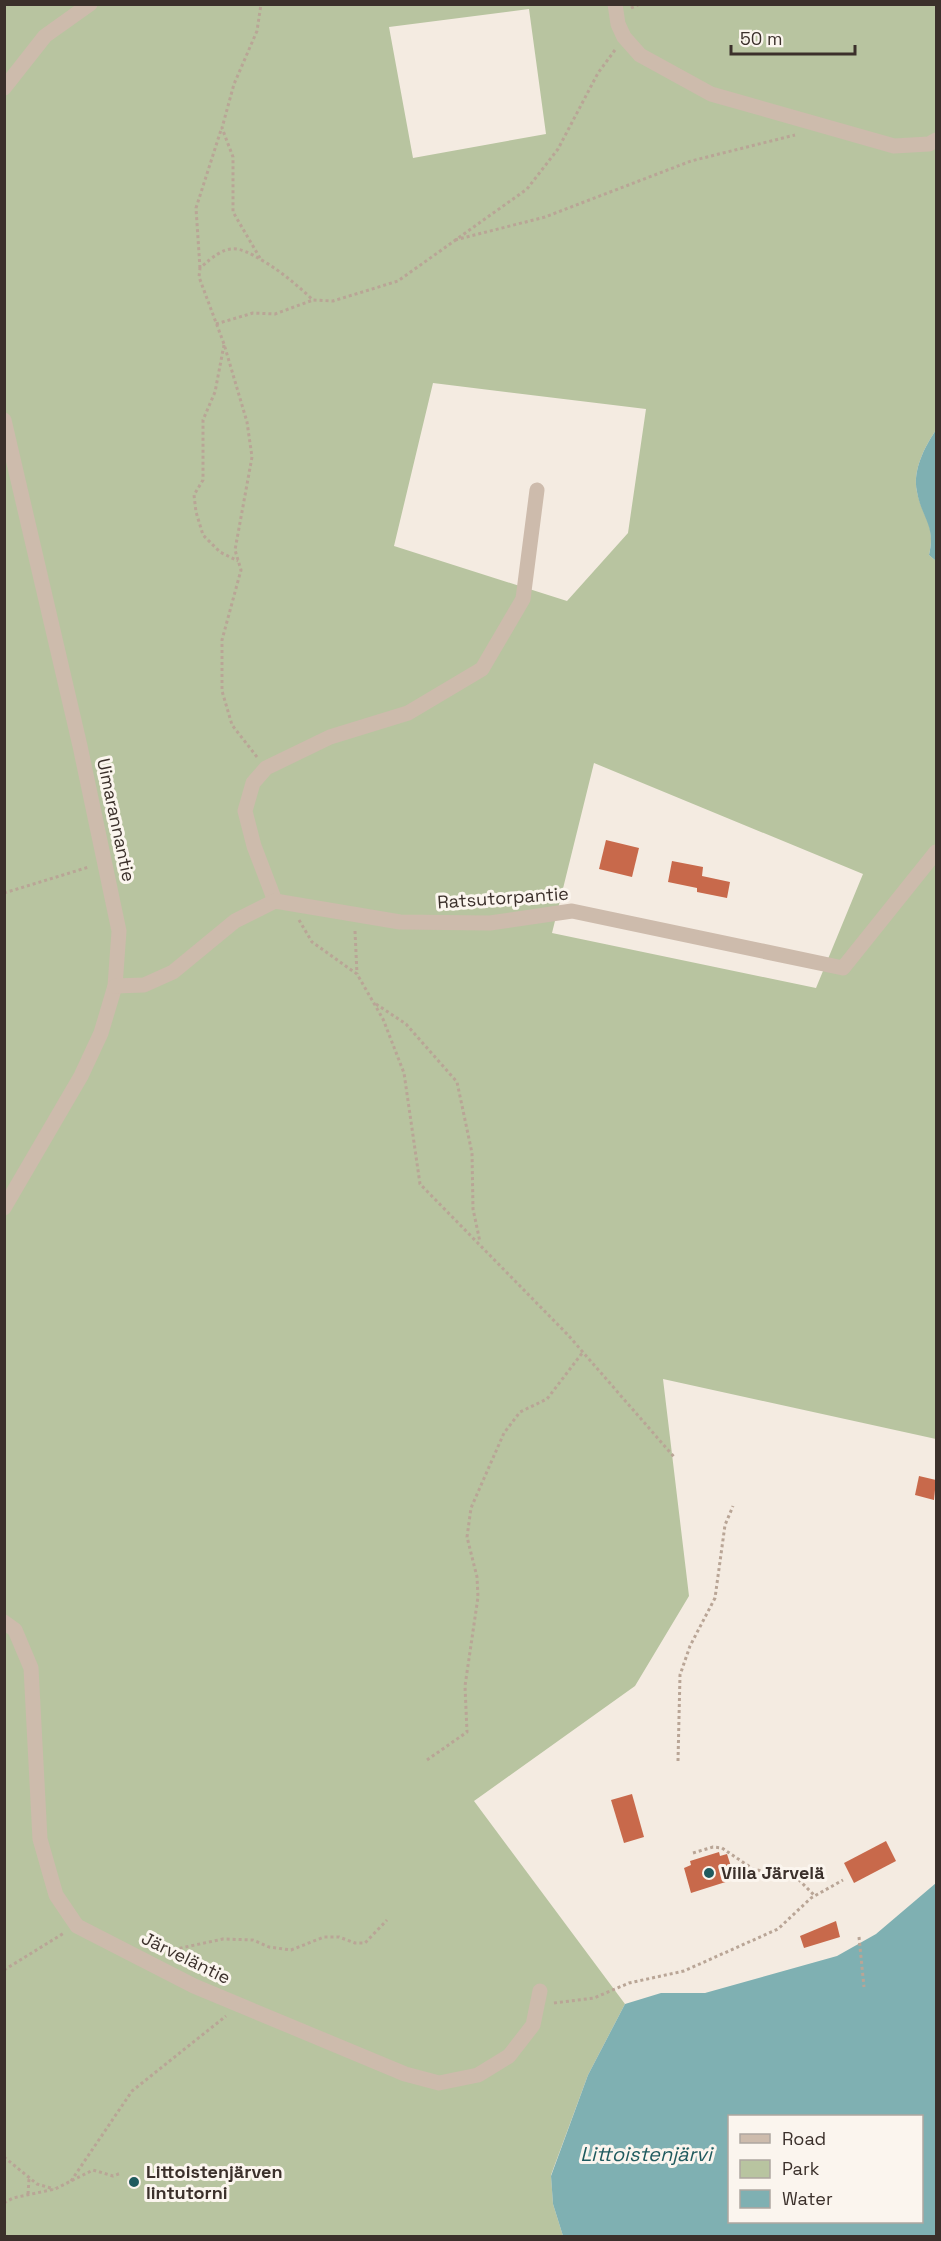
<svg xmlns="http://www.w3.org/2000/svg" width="941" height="2241" font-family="'Space Grotesk',sans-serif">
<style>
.green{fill:#b8c4a0;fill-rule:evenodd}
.water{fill:#7fb0b2;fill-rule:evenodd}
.building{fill:#c8694b}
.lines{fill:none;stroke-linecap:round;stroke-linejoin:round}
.path{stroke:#b9a596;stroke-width:3;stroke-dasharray:3 3;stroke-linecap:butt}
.minor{stroke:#cdbbac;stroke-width:15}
.poi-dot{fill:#1f5a5e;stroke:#fbf5ee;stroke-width:2}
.labels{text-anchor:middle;stroke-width:6;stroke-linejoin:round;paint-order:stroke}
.street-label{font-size:18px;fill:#3b302b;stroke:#fbf5ee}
.poi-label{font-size:18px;font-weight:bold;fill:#3b302b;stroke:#fbf5ee;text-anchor:start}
.water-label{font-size:20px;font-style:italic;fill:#1f5a5e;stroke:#fbf5ee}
</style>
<rect width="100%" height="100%" fill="#f4ebe1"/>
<path class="green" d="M4,5H936V430C925,446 912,471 917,492C923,519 936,524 929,555L936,561V1439L663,1379L689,1596L635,1686L474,1801L625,2004L588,2075L551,2175L553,2204L563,2236H5ZM529,9L546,134L413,158L389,27ZM433,383L646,409L628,533L567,601L394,546ZM594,763L863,874L816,988L552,933Z"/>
<g class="water">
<path d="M936,430V561L929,555C936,525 922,519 917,492C912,471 925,446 936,430Z"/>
<path d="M936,1883V2236H563L553,2204L551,2176L588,2075L625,2004L661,1993H705L837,1956L876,1934ZM730,2116H922V2222H730Z"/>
</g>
<g class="building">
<polygon points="606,840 639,848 632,877 599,869"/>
<polygon points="672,861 703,867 702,876 730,882 727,898 697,892 697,888 668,882"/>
<polygon points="919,1476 936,1480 934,1500 915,1495"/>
<polygon points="632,1794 644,1837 624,1843 611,1800"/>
<polygon points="886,1841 896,1861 854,1883 844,1863"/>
<polygon points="719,1852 720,1856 727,1854 735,1879 691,1893 684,1868 691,1865 690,1861"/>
<polygon points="836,1921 840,1937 804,1948 800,1936"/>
</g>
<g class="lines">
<g class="path">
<polyline points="631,8 640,4"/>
<polyline points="455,240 545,217 691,161 795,135"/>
<polyline points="260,258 233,212 233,157 222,128 234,84 257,31 261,4"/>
<polyline points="200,268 196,208 221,130"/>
<polyline points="216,324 253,313 275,314 313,300"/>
<polyline points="224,345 215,392 203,420 203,480 194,495 196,512 203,535 220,552 238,561"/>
<path d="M257,757L232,725L222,691V640L241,570L235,550L252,457L247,422L224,344L199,277L200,268C228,243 235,244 265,262C283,273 298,286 313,300L333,301L398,281L527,189L558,149L598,73L615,50"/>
<polyline points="4,893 89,867"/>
<polyline points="299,920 312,942 357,974 383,1019 404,1073 420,1184 568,1335 675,1458"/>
<polyline points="355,931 357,974"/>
<polyline points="376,1004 406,1024 457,1082 472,1153 473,1209 480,1242"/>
<polyline points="427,1760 467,1732 465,1686 478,1597 477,1577 467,1537 471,1508 504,1433 520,1412 547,1399 583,1352"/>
<polyline points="678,1761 680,1675 690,1646 715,1598 725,1525 733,1506"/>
<polyline points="693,1853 713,1847 722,1848 753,1869 799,1880 815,1896"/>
<polyline points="859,1937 864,1987"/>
<polyline points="162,1952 223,1939 253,1940 269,1947 291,1950 324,1937 339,1937 355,1943 365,1943 387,1920"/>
<polyline points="4,1970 64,1933"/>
<polyline points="554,2003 594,1998 629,1983 684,1971 778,1929 811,1898 843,1880"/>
<polyline points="4,2157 37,2184 54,2189"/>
<polyline points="71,2181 132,2091 226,2016"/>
<polyline points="28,2194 29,2179"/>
<polyline points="4,2203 13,2198 55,2189 93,2170 113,2176 121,2173"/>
</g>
<g class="minor">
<polyline points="615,4 618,24 624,37 640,55 711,94 894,146 929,144 936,140"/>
<polyline points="4,88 45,36 90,4"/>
<polyline points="4,420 80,746 119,931 115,986 101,1033 81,1076 4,1208"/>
<polyline points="275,901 254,846 245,811 253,783 266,768 330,737 408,713 482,669 523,599 537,490"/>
<polyline points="115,986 144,985 173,972 235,921 275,901 400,922 490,923 572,911 843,968 936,852"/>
<polyline points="4,1622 15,1630 31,1668 40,1839 56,1895 77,1926 194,1986 405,2074 439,2083 478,2075 509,2056 533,2025 540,1991"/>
</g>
</g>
<g class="poi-dot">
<circle cx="709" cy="1873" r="6"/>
<circle cx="134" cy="2182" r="6"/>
</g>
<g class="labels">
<g class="street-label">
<text transform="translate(116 820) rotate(78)" y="6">Uimarannantie</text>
<text transform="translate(503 898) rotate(-4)" y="6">Ratsutorpantie</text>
<text transform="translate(186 1958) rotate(26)" y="6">Järveläntie</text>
</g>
<g class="poi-label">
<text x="721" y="1879">Villa Järvelä</text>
<text x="146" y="2178">Littoistenjärven<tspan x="146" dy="21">lintutorni</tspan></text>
</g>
<g class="water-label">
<text x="646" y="2161">Littoistenjärvi</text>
</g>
</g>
<rect width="941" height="2241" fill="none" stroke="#3b302b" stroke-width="12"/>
<rect x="728" y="2115" width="195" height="108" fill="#fbf5ee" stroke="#aea6a0" stroke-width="1.5"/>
<rect x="740" y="2134" width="30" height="9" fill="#cdbbac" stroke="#aea6a0" stroke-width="1.5"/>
<text x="782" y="2145" font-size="18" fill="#3b302b">Road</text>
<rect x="740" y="2160" width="30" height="18" fill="#b8c4a0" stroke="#aea6a0" stroke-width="1.5"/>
<text x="782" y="2175" font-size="18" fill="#3b302b">Park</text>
<rect x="740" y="2190" width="30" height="18" fill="#7fb0b2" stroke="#aea6a0" stroke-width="1.5"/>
<text x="782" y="2205" font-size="18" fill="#3b302b">Water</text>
<path d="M731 45v9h124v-9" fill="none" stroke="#3b302b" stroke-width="3"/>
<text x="740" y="45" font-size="18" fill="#3b302b" stroke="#fbf5ee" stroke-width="4.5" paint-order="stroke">50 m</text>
</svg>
